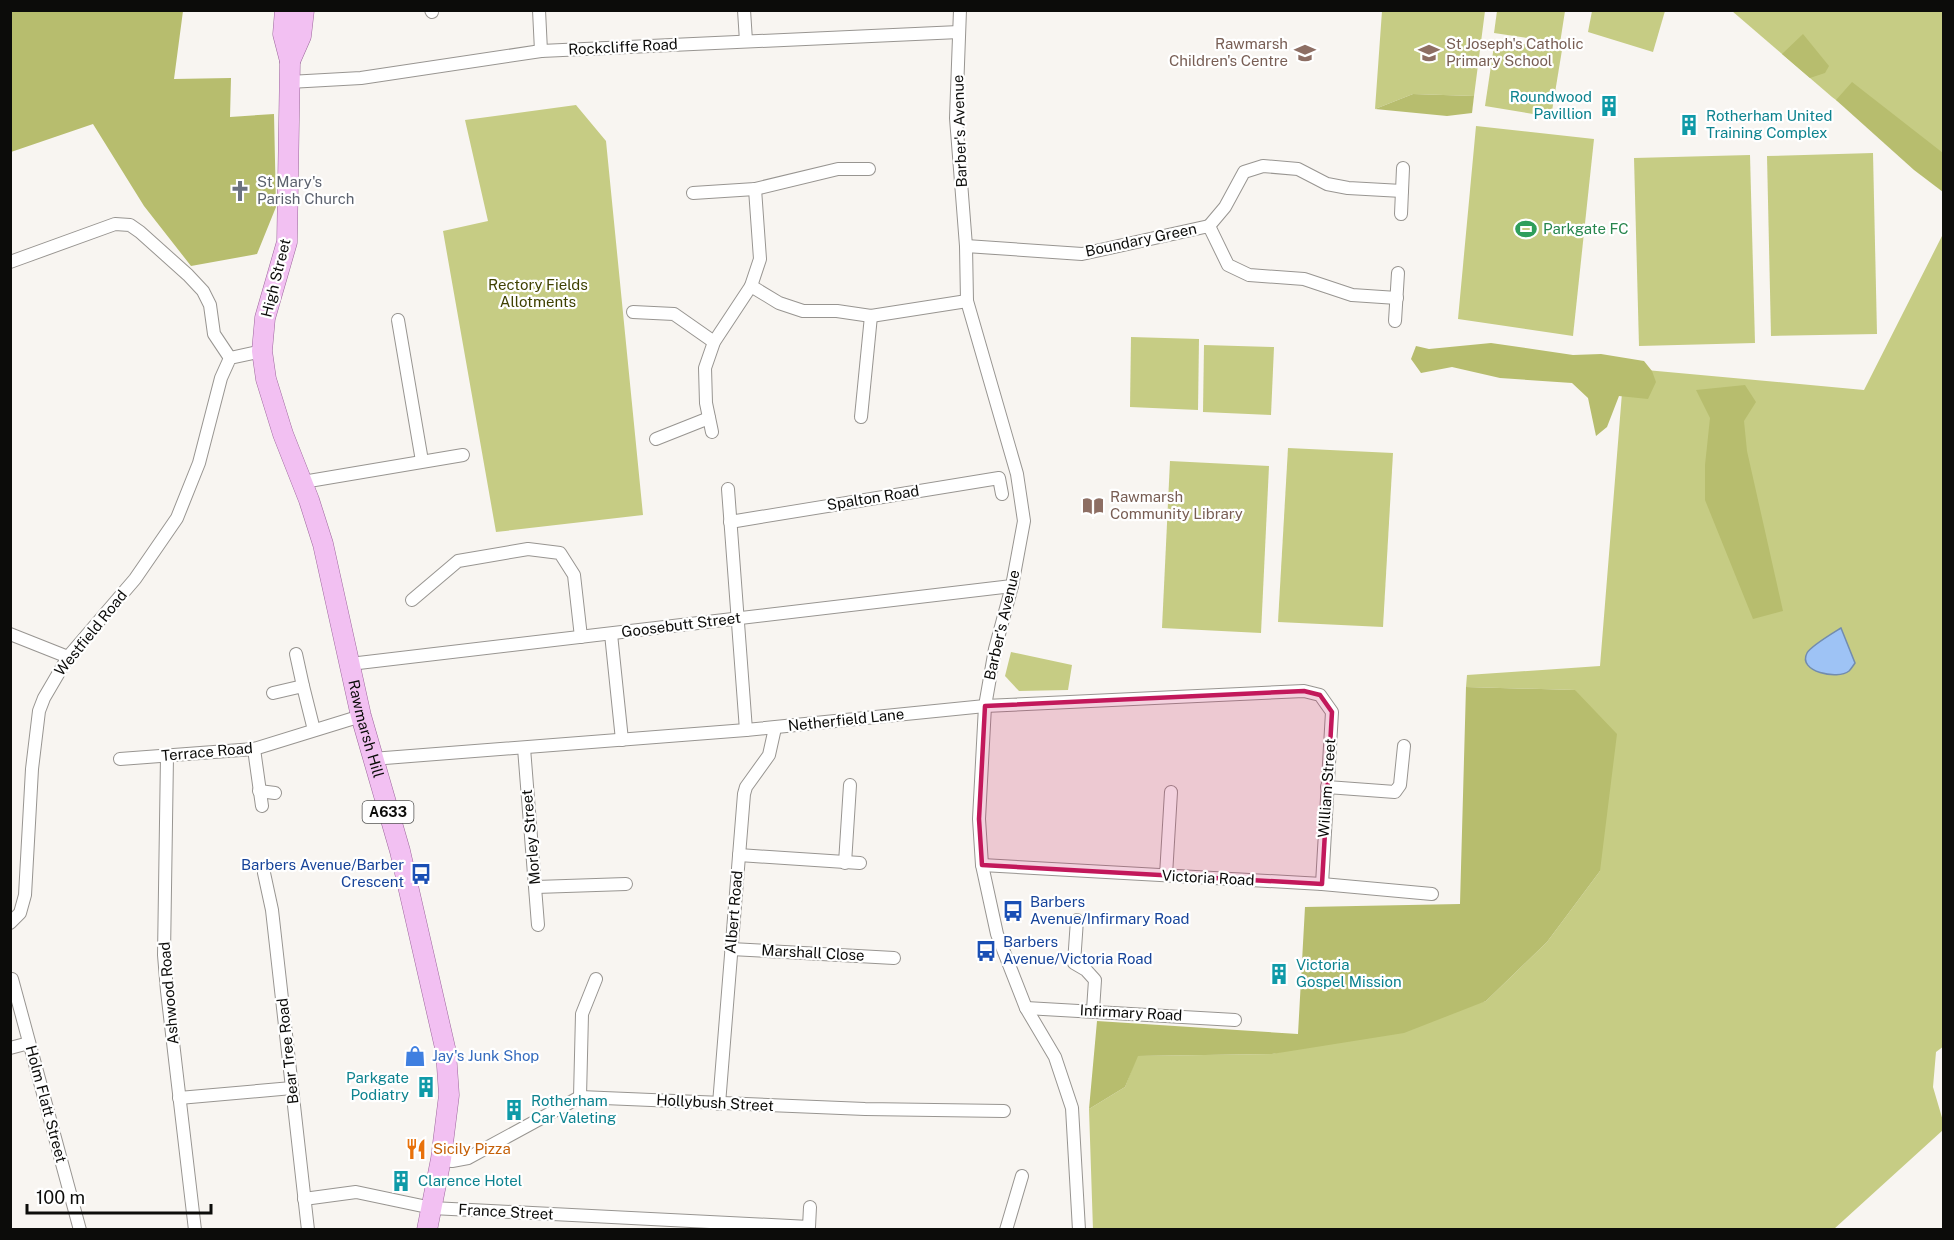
<svg xmlns="http://www.w3.org/2000/svg" width="1954" height="1240" font-family="'Public Sans',sans-serif">
<style>
.green{fill:#c6cc84}
.forest{fill:#b7bd6e}
.water{fill:#9ec3f5;stroke:#728cae;stroke-width:1.5}
.lines{fill:none;stroke-linecap:round;stroke-linejoin:round}
.street-casing{stroke:#989591;stroke-width:14}
.primary-casing{stroke:#9c669c;stroke-width:21}
.street{stroke:#fff;stroke-width:12}
.primary{stroke:#f2c0f2;stroke-width:20}
.marked{fill:#c2185b;fill-opacity:0.2;stroke:#c2185b;stroke-width:4.5;stroke-linejoin:round}
.labels{text-anchor:middle;stroke-width:4.5;stroke-linejoin:round;paint-order:stroke}
.shield{fill:#fff;stroke:#555554;stroke-width:1.5}
.shield-label{font-size:14px;font-weight:bold;fill:#0c0c0a}
.education-label{font-size:15px;fill:#785e54;stroke:#fff;text-anchor:start}
.street-label{font-size:15px;fill:#0c0c0a;stroke:#fff}
.culture-label{font-size:15px;fill:#0d838f;stroke:#fff;text-anchor:start}
.worship-label{font-size:15px;fill:#5b616d;stroke:#fff;text-anchor:start}
.leisure-label{font-size:15px;fill:#27864d;stroke:#fff;text-anchor:start}
.park-label{font-size:15px;fill:#3f4101;stroke:#fff}
.transit-label{font-size:15px;fill:#164399;stroke:#fff;text-anchor:start}
.shop-label{font-size:15px;fill:#366cbe;stroke:#fff;text-anchor:start}
.food-label{font-size:15px;fill:#c56008;stroke:#fff;text-anchor:start}
</style>
<rect width="100%" height="100%" fill="#f8f5f1"/>
<g class="green">
<polygon points="1382,11 1485,11 1474,96 1413,94 1375,109"/>
<polygon points="1497,11 1565,11 1560,43 1494,33"/>
<polygon points="1592,11 1665,11 1653,52 1588,32"/>
<polygon points="1732,11 1943,11 1943,180 1832,97"/>
<polygon points="1495,39 1562,50 1551,117 1485,106"/>
<polygon points="576,105 606,141 643,515 496,532 443,231 488,221 465,120"/>
<polygon points="1476,126 1594,139 1573,336 1458,319"/>
<polygon points="1873,153 1877,334 1771,336 1767,156"/>
<polygon points="1750,155 1755,343 1639,346 1634,158"/>
<polygon points="1943,234 1944,1046 1936,1052 1933,1087 1943,1121 1943,1130 1834,1229 1093,1230 1089,1109 1125,1087 1137,1056 1272,1054 1486,1001 1547,942 1600,871 1575,690 1466,687 1467,675 1600,666 1624,368 1864,390"/>
<polygon points="1131,337 1199,339 1198,410 1130,407"/>
<polygon points="1204,345 1274,347 1271,415 1203,412"/>
<polygon points="1288,448 1393,453 1383,627 1278,622"/>
<polygon points="1170,461 1269,466 1261,633 1162,628"/>
<polygon points="1011,652 1072,665 1068,690 1019,691 1005,676"/>
</g>
<g class="forest">
<polygon points="10,11 183,11 174,79 231,78 230,117 274,114 276,207 257,254 191,266 144,206 93,124 11,152"/>
<polygon points="1803,34 1829,66 1825,73 1810,78 1782,54"/>
<polygon points="1852,82 1943,153 1943,192 1914,170 1836,100"/>
<polygon points="1413,94 1474,96 1472,113 1447,116 1375,109"/>
<polygon points="1491,343 1573,355 1601,354 1644,361 1652,371 1656,382 1648,399 1619,396 1607,427 1596,436 1588,398 1572,383 1500,378 1452,367 1421,373 1411,359 1416,346 1429,349"/>
<polygon points="1745,385 1756,402 1744,421 1747,451 1783,611 1753,619 1705,500 1705,465 1710,418 1696,390"/>
<polygon points="1466,687 1575,690 1617,734 1600,871 1547,942 1486,1001 1404,1033 1272,1054 1138,1056 1125,1087 1089,1109 1097,1021 1298,1034 1305,907 1460,904"/>
</g>
<path class="water" d="M1841,628L1855,663C1853,666 1851,669 1849,671C1838,680 1797,672 1807,653C1811,646 1833,633 1841,628Z"/>
<g class="lines">
<defs>
<g id="street">
<polyline points="431,10 432,12"/>
<polyline points="539,10 541,51"/>
<polyline points="744,10 746,41"/>
<polyline points="960,10 956,118 966,246 967,301 1017,474 1024,521 1012,586 995,649 985,706 979,819 982,865 997,934 1026,1008 1055,1057 1072,1108 1079,1230"/>
<polyline points="289,82 361,78 541,51 959,32"/>
<polyline points="693,193 755,189 838,169 869,169"/>
<polyline points="1401,214 1403,168"/>
<polyline points="1209,226 1225,207 1244,172 1263,166 1298,169 1327,184 1348,188 1402,191"/>
<polyline points="966,246 1082,254 1209,226 1228,265 1249,275 1304,279 1352,295 1397,298"/>
<polyline points="10,262 115,224 130,225 140,232 188,275 203,291 210,305 214,334 230,358"/>
<polyline points="751,286 779,303 803,311 837,311 871,316 967,301"/>
<polyline points="633,312 674,314 714,342"/>
<polyline points="398,320 422,461"/>
<polyline points="1395,321 1398,273"/>
<polyline points="861,417 871,316"/>
<polyline points="712,432 706,403 705,368 714,342 751,286 760,259 755,189"/>
<polyline points="656,439 709,418"/>
<polyline points="303,482 463,455"/>
<polyline points="728,489 746,730"/>
<polyline points="730,522 999,478 1002,494"/>
<polyline points="412,600 458,561 528,549 560,553 574,575 581,637"/>
<polyline points="10,634 68,657"/>
<polyline points="611,634 622,740"/>
<polyline points="296,654 303,686"/>
<polyline points="350,664 1012,586"/>
<polyline points="273,693 303,686 314,730"/>
<polyline points="524,748 538,925"/>
<polyline points="254,749 262,806"/>
<polyline points="167,756 164,955 167,991 195,1230"/>
<polyline points="120,759 254,749 361,716"/>
<polyline points="372,759 746,730 985,706 1304,691 1320,695 1332,712 1322,884"/>
<polyline points="1327,787 1395,792 1400,785 1404,746"/>
<polyline points="259,791 275,793"/>
<polyline points="739,855 860,863"/>
<polyline points="845,863 850,785"/>
<polyline points="982,865 1322,884 1432,894"/>
<polyline points="264,873 272,910 308,1230"/>
<polyline points="1166,875 1171,792"/>
<polyline points="536,887 626,884"/>
<polyline points="1077,920 1074,963 1086,970 1095,980 1093,1010"/>
<polyline points="10,923 20,913 25,895 32,769 39,711 44,698 68,657 135,579 177,518 199,463 221,378 230,358 262,351"/>
<polyline points="731,949 894,958"/>
<polyline points="12,979 80,1230"/>
<polyline points="1026,1008 1235,1020"/>
<polyline points="10,1048 29,1043"/>
<polyline points="580,1097 582,1014 596,979"/>
<polyline points="179,1098 292,1088"/>
<polyline points="719,1104 744,794 746,787 769,755 775,728"/>
<polyline points="441,1159 452,1161 468,1158 580,1097 865,1109 1004,1111"/>
<polyline points="304,1199 356,1192 432,1208 809,1227 810,1207"/>
<polyline points="1006,1230 1022,1176"/>
</g>
<g id="primary">
<path id="s1" d="M285,10L283,34L290,61L287,242L265,318L262,351L266,379L283,434L309,500L323,544L361,716L400,851L446,1052L449,1095L441,1159L427,1230"/>
<polyline points="290,61 301,36 304,10"/>
</g>
</defs>
<use href="#street" class="street-casing"/>
<use href="#primary" class="primary-casing"/>
<use href="#street" class="street"/>
<use href="#primary" class="primary"/>
</g>
<path class="marked" d="M1304,691L1320,695L1332,712L1322,884L982,865L979,819L985,706Z"/>
<defs>
<symbol id="school-bare" viewBox="-9 -9 18 18"><path d="M0-5L7-2L0 1L-7-2ZM-4 1L0 2.5L4 1V4Q0 6-4 4Z" fill="#8d6e63" stroke="#fff" stroke-width="2.5" paint-order="stroke"/></symbol>
<symbol id="building-bare" viewBox="-9 -9 18 18"><path d="M-4-6H4V6H1V3H-1V6H-4ZM-2.5-4.3h1.7v1.8h-1.7ZM.8-4.3h1.7v1.8H.8ZM-2.5-1h1.7V.8h-1.7ZM.8-1h1.7V.8H.8Z" fill="#0f9aa8" stroke="#fff" stroke-width="2.5" paint-order="stroke"/></symbol>
<symbol id="church-bare" viewBox="-9 -9 18 18"><path d="M-1.2-6h2.4v3.5h3.3v2.4h-3.3V6h-2.4V-.1h-3.3v-2.4h3.3Z" fill="#6b7280" stroke="#fff" stroke-width="2.5" paint-order="stroke"/></symbol>
<symbol id="stadium-bare" viewBox="-9 -9 18 18"><path d="M0-5a6.5 5 0 1 0 0 10a6.5 5 0 1 0 0-10ZM-3.5-1.8h7v3.6h-7Z" fill="#2e9e5b" stroke="#fff" stroke-width="2.5" paint-order="stroke"/></symbol>
<symbol id="library-bare" viewBox="-9 -9 18 18"><path d="M-6-4Q-3-5.5-.7-3.5V5Q-3 3-6 4ZM6-4Q3-5.5 .7-3.5V5Q3 3 6 4Z" fill="#8d6e63" stroke="#fff" stroke-width="2.5" paint-order="stroke"/></symbol>
<symbol id="bus-bare" viewBox="-9 -9 18 18"><path d="M-5-6H5V4H4V6H2V4H-2V6H-4V4H-5ZM-3.5-4V0h7V-4ZM-3.5 1.2v1.5H-2V1.2ZM2 1.2v1.5H3.5V1.2Z" fill="#1a4fb4" stroke="#fff" stroke-width="2.5" paint-order="stroke"/></symbol>
<symbol id="shop-bare" viewBox="-9 -9 18 18"><path d="M-5-2.5h2.3a2.7 3.5 0 0 1 5.4 0H5L5.5 6h-11ZM-1.5-2.5h3a1.5 2.3 0 0 0-3 0Z" fill="#3f7fe0" stroke="#fff" stroke-width="2.5" paint-order="stroke"/></symbol>
<symbol id="restaurant-bare" viewBox="-9 -9 18 18"><path d="M-5-6h1v4h1v-4h1v4h1v-4h1v5L-1.5 .5V6h-2V.5L-5-1ZM5-6V6H3V1.5H1.5Q1.5-4 5-6Z" fill="#e8710a" stroke="#fff" stroke-width="2.5" paint-order="stroke"/></symbol>
</defs>
<g fill-rule="evenodd">
<use href="#school-bare" x="1290" y="38" width="30" height="30"/>
<use href="#school-bare" x="1414" y="38" width="30" height="30"/>
<use href="#building-bare" x="1594" y="91" width="30" height="30"/>
<use href="#building-bare" x="1674" y="110" width="30" height="30"/>
<use href="#church-bare" x="225" y="176" width="30" height="30"/>
<use href="#stadium-bare" x="1511" y="214" width="30" height="30"/>
<use href="#library-bare" x="1078" y="491" width="30" height="30"/>
<use href="#bus-bare" x="406" y="859" width="30" height="30"/>
<use href="#bus-bare" x="998" y="896" width="30" height="30"/>
<use href="#bus-bare" x="971" y="936" width="30" height="30"/>
<use href="#building-bare" x="1264" y="959" width="30" height="30"/>
<use href="#shop-bare" x="400" y="1041" width="30" height="30"/>
<use href="#building-bare" x="411" y="1072" width="30" height="30"/>
<use href="#building-bare" x="499" y="1095" width="30" height="30"/>
<use href="#restaurant-bare" x="401" y="1134" width="30" height="30"/>
<use href="#building-bare" x="386" y="1166" width="30" height="30"/>
</g>
<g class="labels">
<rect class="shield" x="362.5" y="801" width="51" height="22" rx="4.5"/>
<g class="shield-label">
<text x="388" y="817">A633</text>
</g>
<g class="education-label">
<text x="1288" y="49" text-anchor="end">Rawmarsh<tspan x="1288" dy="17">Children's Centre</tspan></text>
<text x="1446" y="49">St Joseph's Catholic<tspan x="1446" dy="17">Primary School</tspan></text>
<text x="1110" y="502">Rawmarsh<tspan x="1110" dy="17">Community Library</tspan></text>
</g>
<g class="street-label">
<text transform="translate(623 47) rotate(-3)" y="5">Rockcliffe Road</text>
<text transform="translate(960 131) rotate(-92)" y="5">Barber's Avenue</text>
<text transform="translate(1141 240) rotate(-12)" y="5">Boundary Green</text>
<text transform="translate(276 278) rotate(-76)" y="5">High Street</text>
<text transform="translate(873 498) rotate(-9)" y="5">Spalton Road</text>
<text transform="translate(681 625) rotate(-7)" y="5">Goosebutt Street</text>
<text transform="translate(1002 625) rotate(-77)" y="5">Barber's Avenue</text>
<text transform="translate(91 633) rotate(-51)" y="5">Westfield Road</text>
<text transform="translate(846 720) rotate(-6)" y="5">Netherfield Lane</text>
<text dy="5" stroke="none"><textPath href="#s1" startOffset="738">Rawmarsh Hill</textPath></text>
<text transform="translate(207 752) rotate(-5)" y="5">Terrace Road</text>
<text transform="translate(1327 788) rotate(-86)" y="5">William Street</text>
<text transform="translate(531 837) rotate(-95)" y="5">Morley Street</text>
<text transform="translate(1208 878) rotate(3)" y="5">Victoria Road</text>
<text transform="translate(734 912) rotate(-85)" y="5">Albert Road</text>
<text transform="translate(813 953) rotate(3)" y="5">Marshall Close</text>
<text transform="translate(169 993) rotate(-95)" y="5">Ashwood Road</text>
<text transform="translate(1131 1013) rotate(3)" y="5">Infirmary Road</text>
<text transform="translate(288 1051) rotate(-96)" y="5">Bear Tree Road</text>
<text transform="translate(715 1103) rotate(3)" y="5">Hollybush Street</text>
<text transform="translate(46 1104) rotate(75)" y="5">Holm Flatt Street</text>
<text transform="translate(506 1212) rotate(3)" y="5">France Street</text>
</g>
<g class="culture-label">
<text x="1592" y="102" text-anchor="end">Roundwood<tspan x="1592" dy="17">Pavillion</tspan></text>
<text x="1706" y="121">Rotherham United<tspan x="1706" dy="17">Training Complex</tspan></text>
<text x="1296" y="970">Victoria<tspan x="1296" dy="17">Gospel Mission</tspan></text>
<text x="409" y="1083" text-anchor="end">Parkgate<tspan x="409" dy="17">Podiatry</tspan></text>
<text x="531" y="1106">Rotherham<tspan x="531" dy="17">Car Valeting</tspan></text>
<text x="418" y="1186">Clarence Hotel</text>
</g>
<g class="worship-label">
<text x="257" y="187">St Mary's<tspan x="257" dy="17">Parish Church</tspan></text>
</g>
<g class="leisure-label">
<text x="1543" y="234">Parkgate FC</text>
</g>
<g class="park-label">
<text x="538" y="290">Rectory Fields<tspan x="538" dy="17">Allotments</tspan></text>
</g>
<g class="transit-label">
<text x="404" y="870" text-anchor="end">Barbers Avenue/Barber<tspan x="404" dy="17">Crescent</tspan></text>
<text x="1030" y="907">Barbers<tspan x="1030" dy="17">Avenue/Infirmary Road</tspan></text>
<text x="1003" y="947">Barbers<tspan x="1003" dy="17">Avenue/Victoria Road</tspan></text>
</g>
<g class="shop-label">
<text x="432" y="1061">Jay's Junk Shop</text>
</g>
<g class="food-label">
<text x="433" y="1154">Sicily Pizza</text>
</g>
</g>
<rect width="1954" height="1240" fill="none" stroke="#0c0c0a" stroke-width="24"/>
<path d="M27 1204v9h184v-9" fill="none" stroke="#0c0c0a" stroke-width="3"/>
<text x="36" y="1204" font-size="18" fill="#0c0c0a" stroke="#ffffff" stroke-width="4.5" paint-order="stroke">100 m</text>
</svg>
